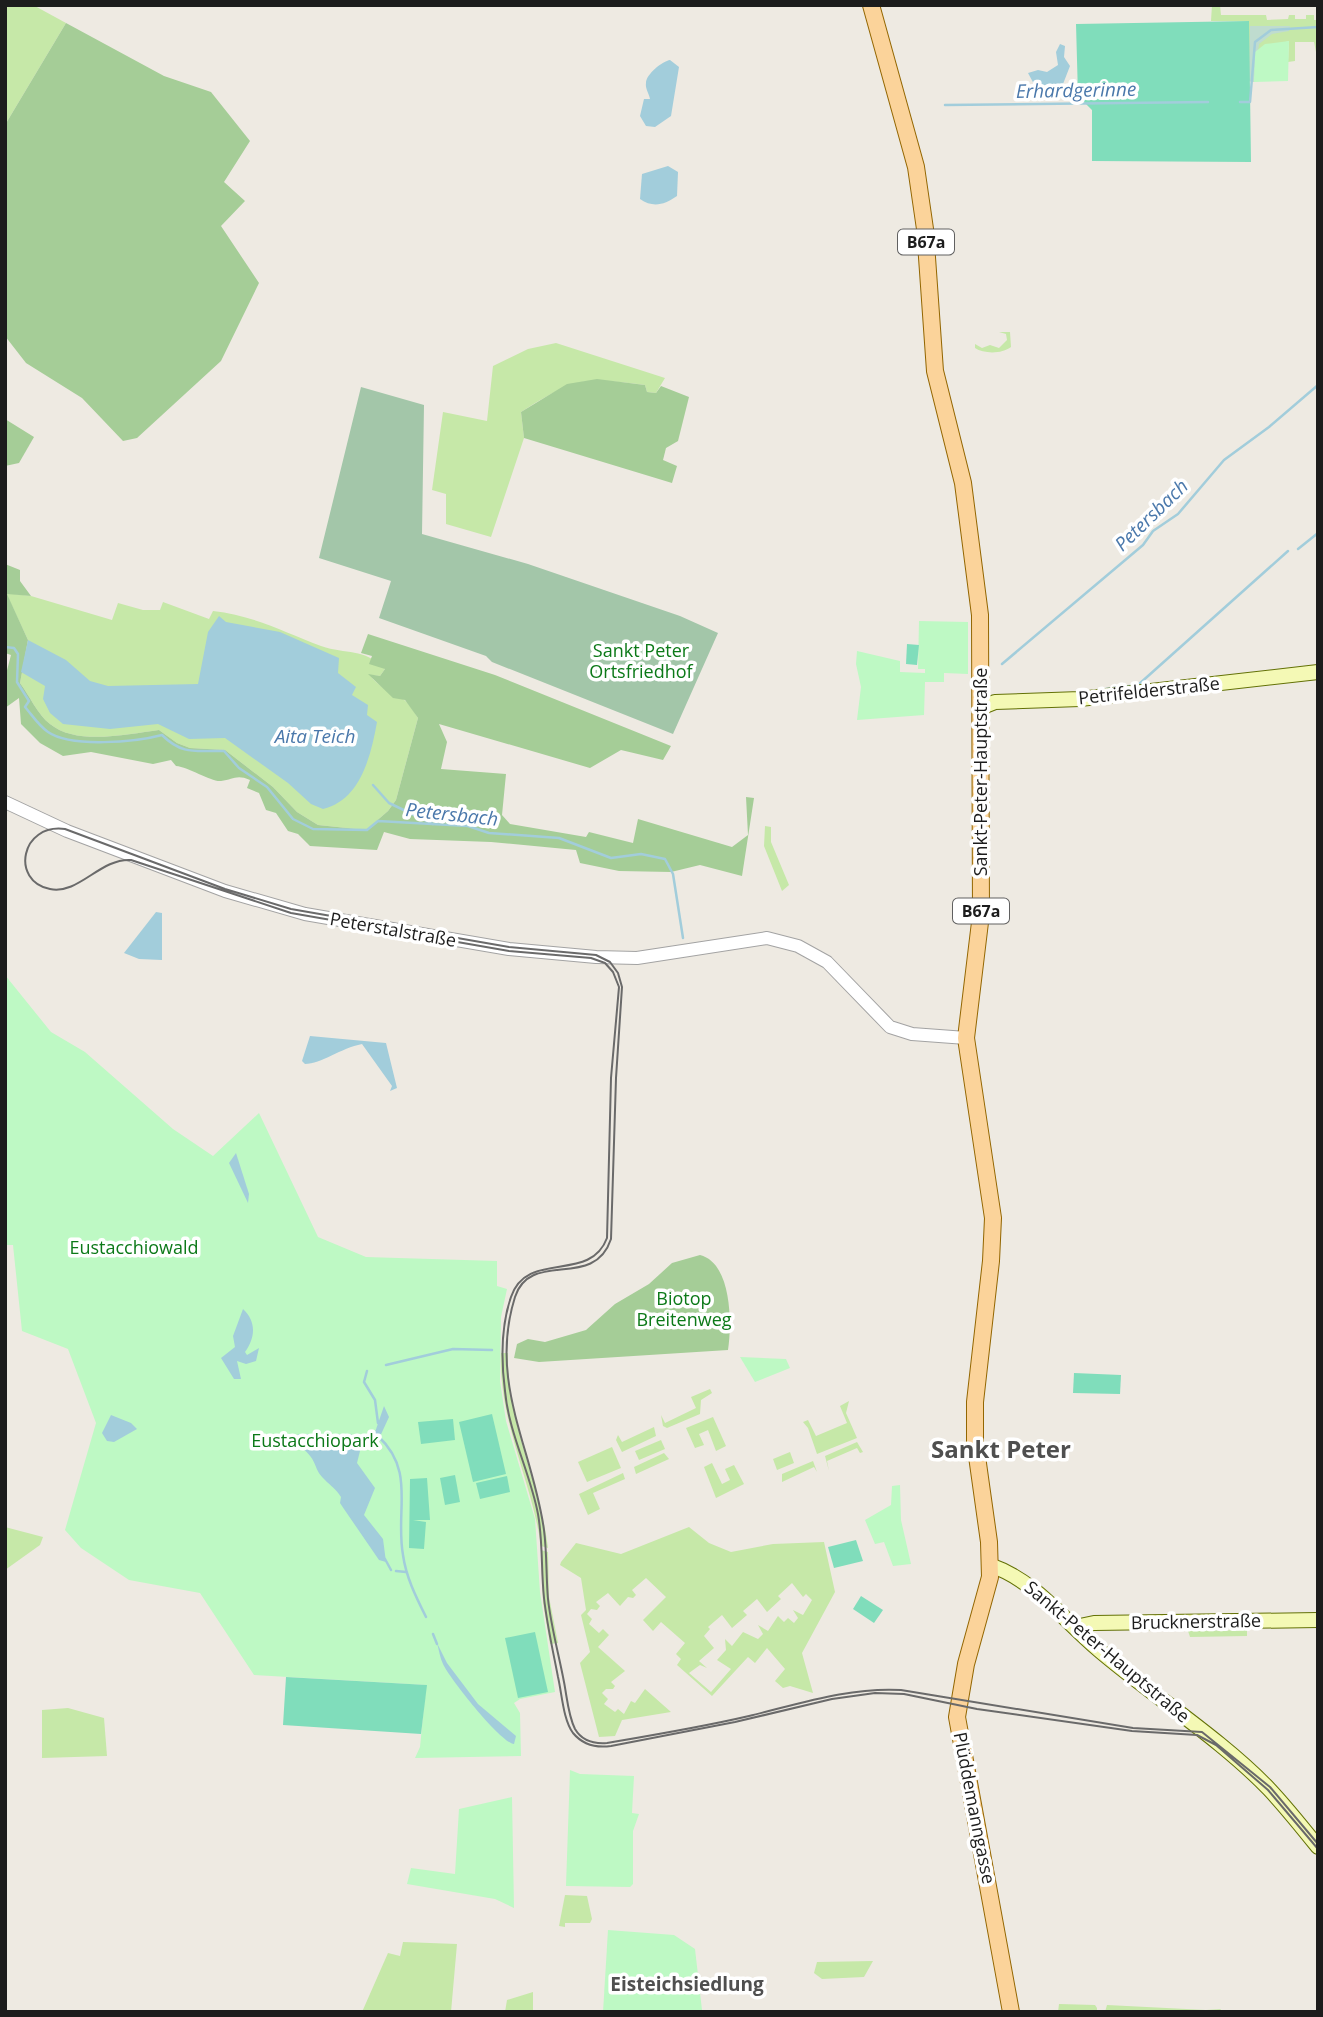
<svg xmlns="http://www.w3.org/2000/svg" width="1323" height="2017" font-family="'Open Sans',sans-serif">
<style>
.grass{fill:#c6e8a8;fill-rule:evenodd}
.forest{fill:#a5cd97}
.wetland{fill:#bfdccf}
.cemetery{fill:#a3c6a9}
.park{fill:#bef9c4}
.pitch{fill:#80ddbb}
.water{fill:#a2cddb}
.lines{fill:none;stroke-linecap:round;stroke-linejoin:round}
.stream{stroke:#a2cddb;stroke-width:2.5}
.tertiary-casing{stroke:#a3a3a3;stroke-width:14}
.secondary-casing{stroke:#637106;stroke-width:16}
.primary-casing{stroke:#936601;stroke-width:18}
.tertiary{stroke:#fff;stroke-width:12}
.secondary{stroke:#f4f9b5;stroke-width:14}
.primary{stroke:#fbd39a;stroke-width:16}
.tram{stroke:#6a6a6a;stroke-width:2}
.labels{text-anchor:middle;stroke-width:7;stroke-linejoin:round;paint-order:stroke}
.shield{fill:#fff;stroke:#606060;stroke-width:2}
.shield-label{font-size:16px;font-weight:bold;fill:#1c1c1c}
.park-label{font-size:18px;fill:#0c7918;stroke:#fff}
.street-label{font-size:18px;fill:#1c1c1c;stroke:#fff}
.water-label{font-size:19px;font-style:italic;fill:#4a78ab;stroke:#fff}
.neighbourhood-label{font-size:19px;font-weight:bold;fill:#4f4f4f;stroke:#fff}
.district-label{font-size:24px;font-weight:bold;fill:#4f4f4f;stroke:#fff}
</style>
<rect width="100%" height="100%" fill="#eeeae2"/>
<g class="grass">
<polygon points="9,5 33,5 66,23 5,125 5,10"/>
<polygon points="1212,5 1220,5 1221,15 1266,15 1267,20 1288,19 1289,15 1295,15 1295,19 1306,19 1306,15 1314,15 1314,20 1318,20 1318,62 1314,42 1295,42 1295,61 1288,62 1289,41 1255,52 1254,82 1249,81 1249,21 1211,21"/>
<path d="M999,332H1010L1011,347C1002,354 984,354 975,348V344L982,348L990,345L999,348L1007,340L1006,334Z"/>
<path d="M556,343L665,378L656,393L647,392L645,385C580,377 576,378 521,412L524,438L491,537L446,524V494L432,490L443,412L487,421L493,366L528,349Z"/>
<path d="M6,593L31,596L112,620L118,603L143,610H160L163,602L209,619L213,611C252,615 284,632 321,646C347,655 363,647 385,669L380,676L370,675C379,688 391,691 403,699C409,703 414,712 418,718L396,800L388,811L366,830L318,825L297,812L273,787L225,750L190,748L177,743L159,730C127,734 77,746 50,724C38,715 29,695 20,683L28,640Z"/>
<polygon points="765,826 771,827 771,842 789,885 782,891 764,846"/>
<path d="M501,1353H508C506,1421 540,1482 548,1548L541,1546C532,1482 498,1419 501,1353Z"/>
<polygon points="710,1389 712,1393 701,1400 700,1414 667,1428 663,1426 661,1415 665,1423 696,1408 691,1397"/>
<polygon points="849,1401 846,1413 857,1438 817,1454 808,1428 803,1422 808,1420 816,1436 847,1423 840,1406"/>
<polygon points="713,1417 726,1446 716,1451 708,1430 699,1434 704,1445 695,1448 686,1428"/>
<polygon points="654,1427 656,1436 622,1452 616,1440 618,1435 622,1442"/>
<polygon points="661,1440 665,1449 639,1460 635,1451"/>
<polygon points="857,1442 863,1452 860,1453 857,1448 827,1461 829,1471 825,1456"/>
<polygon points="612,1447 621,1468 587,1482 578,1462"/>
<polygon points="790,1452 794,1463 777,1470 773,1459"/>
<polygon points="664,1453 669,1459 636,1474 634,1467"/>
<polygon points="813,1461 817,1472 814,1467 782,1482 782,1474"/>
<polygon points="712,1463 722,1484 730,1480 725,1469 734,1465 744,1484 716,1498 704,1467"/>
<polygon points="623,1473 625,1479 593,1493 600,1509 588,1515 579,1494"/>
<polygon points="5,1527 43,1537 40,1545 5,1570"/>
<path d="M689,1527L709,1543L731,1552L773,1544L824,1542L835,1592L802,1653L813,1693L790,1686L783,1688L775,1681L785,1669L767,1648L755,1663L748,1657L712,1696L677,1665L681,1659L676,1654L685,1643L661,1622L653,1631L643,1620L666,1597L646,1578L632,1590L636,1595L633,1598L628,1597L620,1606L608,1593L596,1602L600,1606L597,1610L591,1609L587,1614L592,1619L589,1624L599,1633L603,1629L609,1635L598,1647L625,1671L611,1682L615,1686L613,1689H606L602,1693L608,1699L604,1704L615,1712L618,1709L624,1714L631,1701L635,1703L645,1689L671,1712L622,1720L615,1736L599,1737L580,1663L590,1652L581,1615L586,1610L581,1578L560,1565L561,1562L576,1543L621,1554ZM792,1583L803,1597L806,1594L812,1600L803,1615L793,1610L798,1618L794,1623L788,1618L784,1622L778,1616L768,1631L758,1625L763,1634L758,1639L743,1632L732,1646L725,1639L726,1650L717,1660L731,1669L711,1692L689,1673L700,1665L707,1668L699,1661L714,1648L704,1636L710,1629L708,1627L722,1615L732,1628L747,1615L743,1611L757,1599L767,1612L781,1599L778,1596Z"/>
<polygon points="541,1550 548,1552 549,1597 558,1643 550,1644 543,1603"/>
<polygon points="1247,1630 1247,1636 1190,1637 1188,1631"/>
<polygon points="68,1708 104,1718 107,1756 42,1758 42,1710"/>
<polygon points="565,1895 587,1896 592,1919 590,1923 565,1923 565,1927 559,1926"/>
<polygon points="403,1942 457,1944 451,2012 362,2012 388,1953 400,1956"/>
<polygon points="873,1961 864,1977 822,1979 814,1973 817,1962"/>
<polygon points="533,1992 533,2012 505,2012 507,2000"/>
<polygon points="1059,2004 1095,2005 1097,2008 1097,2012 1058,2012"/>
<polygon points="1107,2005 1206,2010 1221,2009 1219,2012 1105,2012"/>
</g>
<g class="forest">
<polygon points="66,23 164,76 211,92 250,141 224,182 245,201 221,226 259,283 221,361 137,438 123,441 82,398 26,363 5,336 5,125"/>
<polygon points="597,379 645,385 647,392 656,393 661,386 689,397 678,441 666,448 663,460 677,466 672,483 524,438 521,412 567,384"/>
<polygon points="5,419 34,437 19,463 5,466"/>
<path d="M5,564L20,570V581L31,596L7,594L28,640L20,683C29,695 38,715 50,724C77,746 127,734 159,730L177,743L190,748L225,750L273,787L297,812L318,825L366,830L388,811L396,800L418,718L405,700L393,698L368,674L380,676L385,669L369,664L372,656L361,653L368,634L495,675L671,746L663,760L621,750L590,768L439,724L447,742L441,769L506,774L502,815L510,824L586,837L589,832L633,843L638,819L732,847L748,835L746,797L754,798L742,876L700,865L671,872L619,871L580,863L576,850L491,842L410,839L384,832L377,850L310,846L298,834L288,831L276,813L266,810L259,793L247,788L250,780C236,774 233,780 221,781C211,782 189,767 176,766L171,760L153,764L91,752L63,756L40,743L21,724L19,698L5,708V678L11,655L5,653Z"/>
<path d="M700,1255C732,1263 732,1324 728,1350L539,1362L514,1358L517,1344L528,1339L545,1342L586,1330L615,1304L649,1284L672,1263Z"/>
</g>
<polygon class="wetland" points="1250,26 1290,26 1289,31 1272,34 1259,44 1254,82 1249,81"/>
<polygon class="cemetery" points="361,387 424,405 422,534 528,564 680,616 718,633 673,734 492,662 486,656 379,618 391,581 319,558"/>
<g class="park">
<polygon points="1289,41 1288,81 1254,82 1255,52 1265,44"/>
<polygon points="919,621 968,622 968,674 944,673 944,682 925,682 924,715 857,720 861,687 856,664 857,651 900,661 900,672 925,673 925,669 918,669"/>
<polygon points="5,975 51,1032 85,1052 173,1129 213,1156 259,1113 318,1237 366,1257 497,1261 497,1286 507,1289 501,1317 500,1381 506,1421 535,1519 540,1592 555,1692 520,1699 514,1703 520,1713 521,1756 415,1758 420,1747 426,1685 254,1675 200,1593 129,1580 81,1548 65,1530 96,1423 68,1349 22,1331 13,1245 5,1245"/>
<polygon points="740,1357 786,1359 790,1368 755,1382"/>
<polygon points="900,1485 901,1520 911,1564 893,1566 884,1542 875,1544 865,1520 891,1505 892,1486"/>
<polygon points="570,1770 580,1774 634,1776 632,1813 639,1814 633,1831 633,1884 630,1887 566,1886"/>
<polygon points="512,1797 514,1908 495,1899 407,1884 411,1868 455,1874 459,1809"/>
<polygon points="608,1930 674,1935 695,1949 702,2010 603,2012"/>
</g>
<g class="pitch">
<polygon points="1249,21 1251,162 1092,161 1092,110 1078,96 1076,24"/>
<polygon points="907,644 919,645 917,665 906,664"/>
<polygon points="1074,1373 1121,1375 1120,1394 1073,1393"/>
<polygon points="492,1414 506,1474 473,1482 459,1422"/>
<polygon points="453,1419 455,1440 421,1444 418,1422"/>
<polygon points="455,1475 460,1502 445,1505 440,1478"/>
<polygon points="507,1476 510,1492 480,1499 476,1483"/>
<polygon points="427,1478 430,1520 413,1520 426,1522 424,1549 409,1548 410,1479"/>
<polygon points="856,1540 863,1561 834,1568 828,1547"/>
<polygon points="861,1596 883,1610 874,1623 853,1609"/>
<polygon points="535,1632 548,1692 518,1698 505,1638"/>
<polygon points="286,1677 427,1685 421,1734 283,1725"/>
</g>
<g class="water">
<polygon points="1060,44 1065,46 1064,57 1070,66 1063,84 1035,86 1028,73 1038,70 1047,72 1058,65 1056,52"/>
<path d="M670,60L679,67L671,116L655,127L646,126L640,116L644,99H650C649,94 645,88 646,83C646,74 663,61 670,60Z"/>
<path d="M668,166L678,172L677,196C664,205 653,208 640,199L642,174Z"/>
<path d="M219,616L226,622L280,632L339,658L338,673L356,687L352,695L368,705L367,715L377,722C371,755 361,800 323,809L311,804L288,783L225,738L189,739L158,724L110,729L63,724L50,713L43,699L45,686L21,672L28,640L66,660L90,681L108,686L198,684L208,632Z"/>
<polygon points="156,912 162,913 162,960 139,959 124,953"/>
<path d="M310,1036L386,1043L397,1088L390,1091L392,1086L362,1044C341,1048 321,1064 305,1064L302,1061Z"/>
<polygon points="236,1153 249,1194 248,1203 229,1163"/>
<path d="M243,1309C257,1322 255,1338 245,1352L247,1355L259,1348L256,1361L246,1364L237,1361L241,1379H234L221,1358L235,1347L233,1336Z"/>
<polygon points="384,1406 389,1417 377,1443 372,1441"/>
<polygon points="111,1415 131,1423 137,1429 114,1442 107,1441 102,1433"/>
<path d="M298,1434H351L361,1447L357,1463L375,1488L364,1515L383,1539L386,1562L379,1560L344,1509L340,1503L341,1497C336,1489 331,1486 325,1480C311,1467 320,1459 296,1444Z"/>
<path d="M437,1643L447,1663L478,1704L516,1736L514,1744C501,1743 450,1679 443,1664C440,1658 439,1650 437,1643Z"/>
</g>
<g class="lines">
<g class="stream">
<polyline points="1240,102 1250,102 1255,42 1271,30 1318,27"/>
<polyline points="945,105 1208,102"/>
<polyline points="1298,549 1318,533"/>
<path d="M5,647L14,648L18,654L17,682L29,701L25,707C32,715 39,726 48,732C71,748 136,742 162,735C183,756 197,750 224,751L239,768L267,787L293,819L313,829L367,830L378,821L468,826L489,833L559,838L611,858L641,854L665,859L673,874L683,938"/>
<polyline points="1002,664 1143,545 1153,531 1178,514 1224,460 1269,427 1318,385"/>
<polyline points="1106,689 1138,685 1288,551"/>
<polyline points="373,785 389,803 433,824"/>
<polyline points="386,1365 453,1349 492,1350"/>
<polyline points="367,1371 364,1382 375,1400 378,1423"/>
<path d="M378,1436C416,1471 395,1510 403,1555C406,1577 416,1597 426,1617"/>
<polyline points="385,1559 391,1570"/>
<polyline points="396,1571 406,1572"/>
<polyline points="433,1634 437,1644"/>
</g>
<defs>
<polyline id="tertiary" points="5,802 67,831 225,891 305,914 509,949 596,957 637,958 767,938 798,946 827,962 890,1027 912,1034 966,1038"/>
<g id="secondary">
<polyline points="980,708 995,702 1080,699 1318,672"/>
<path d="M990,1565C1036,1581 1063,1620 1099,1650C1153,1696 1221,1739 1269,1789C1286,1807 1302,1827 1318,1847"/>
<polyline points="1075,1627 1094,1623 1318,1620"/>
</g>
<polyline id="primary" points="871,5 916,167 925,229 935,371 963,483 980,615 981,914 966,1038 993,1218 991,1261 975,1402 975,1442 989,1542 990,1577 966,1664 957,1717 1011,2012"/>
</defs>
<use href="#tertiary" class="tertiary-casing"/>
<use href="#secondary" class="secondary-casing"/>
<use href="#primary" class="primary-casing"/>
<use href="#tertiary" class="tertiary"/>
<use href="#secondary" class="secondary"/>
<use href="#primary" class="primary"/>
<path class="tram" d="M1318,1844L1270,1787L1202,1732L1133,1728L901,1690C849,1687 799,1704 749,1716C702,1727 654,1735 607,1743C594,1744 582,1741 575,1729C568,1715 567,1697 564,1682C559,1655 551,1627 548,1599C546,1576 547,1553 544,1530C533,1449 488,1383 515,1297C530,1249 594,1291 611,1239L616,1078L622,987L618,973L610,962L596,955L509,947L291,909L225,889L65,829C21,823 10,881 50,889C79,895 100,858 131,860L291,913L509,951L591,958L605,963L613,972L619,987L611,1078L607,1238C590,1284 527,1249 511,1297C501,1326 501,1360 505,1391C509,1434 530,1472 538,1514C543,1542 541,1570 544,1598C547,1625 553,1651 558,1677C562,1694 563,1719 573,1733C583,1745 597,1748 611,1746L735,1722L832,1699L875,1693L904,1694L977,1709L1132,1731L1197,1735L1216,1745L1268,1790L1318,1849"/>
</g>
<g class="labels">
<g class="shield">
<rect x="898" y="229.5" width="56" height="25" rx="5"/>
<rect x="953" y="898.5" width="56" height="25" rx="5"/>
</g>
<g class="shield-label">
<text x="926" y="248">B67a</text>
<text x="981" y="917">B67a</text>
</g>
<g class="park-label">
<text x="641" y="657">Sankt Peter<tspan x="641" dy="21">Ortsfriedhof</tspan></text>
<text x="134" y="1254">Eustacchiowald</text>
<text x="684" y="1305">Biotop<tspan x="684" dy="21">Breitenweg</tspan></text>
<text x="315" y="1447">Eustacchiopark</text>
</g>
<g class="street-label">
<text transform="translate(1149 691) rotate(-6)" y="6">Petrifelderstraße</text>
<text transform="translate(981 772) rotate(-90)" y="6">Sankt-Peter-Hauptstraße</text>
<text transform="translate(393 930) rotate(10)" y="6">Peterstalstraße</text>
<text transform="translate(1196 1622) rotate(-1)" y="6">Brucknerstraße</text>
<text transform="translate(1107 1652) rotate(40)" y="6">Sankt-Peter-Hauptstraße</text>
<text transform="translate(974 1808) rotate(79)" y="6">Plüddemanngasse</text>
</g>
<g class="water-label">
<text transform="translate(1076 90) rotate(-1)" y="7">Erhardgerinne</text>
<text transform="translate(1151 515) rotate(-44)" y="7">Petersbach</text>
<text x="315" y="743">Aita Teich</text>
<text transform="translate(452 814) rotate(6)" y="7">Petersbach</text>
</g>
<g class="neighbourhood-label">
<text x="687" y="1991">Eisteichsiedlung</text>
</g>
<g class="district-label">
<text x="1001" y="1458">Sankt Peter</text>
</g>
</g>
<rect width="1323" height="2017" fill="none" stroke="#1c1c1c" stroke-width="14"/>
</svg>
